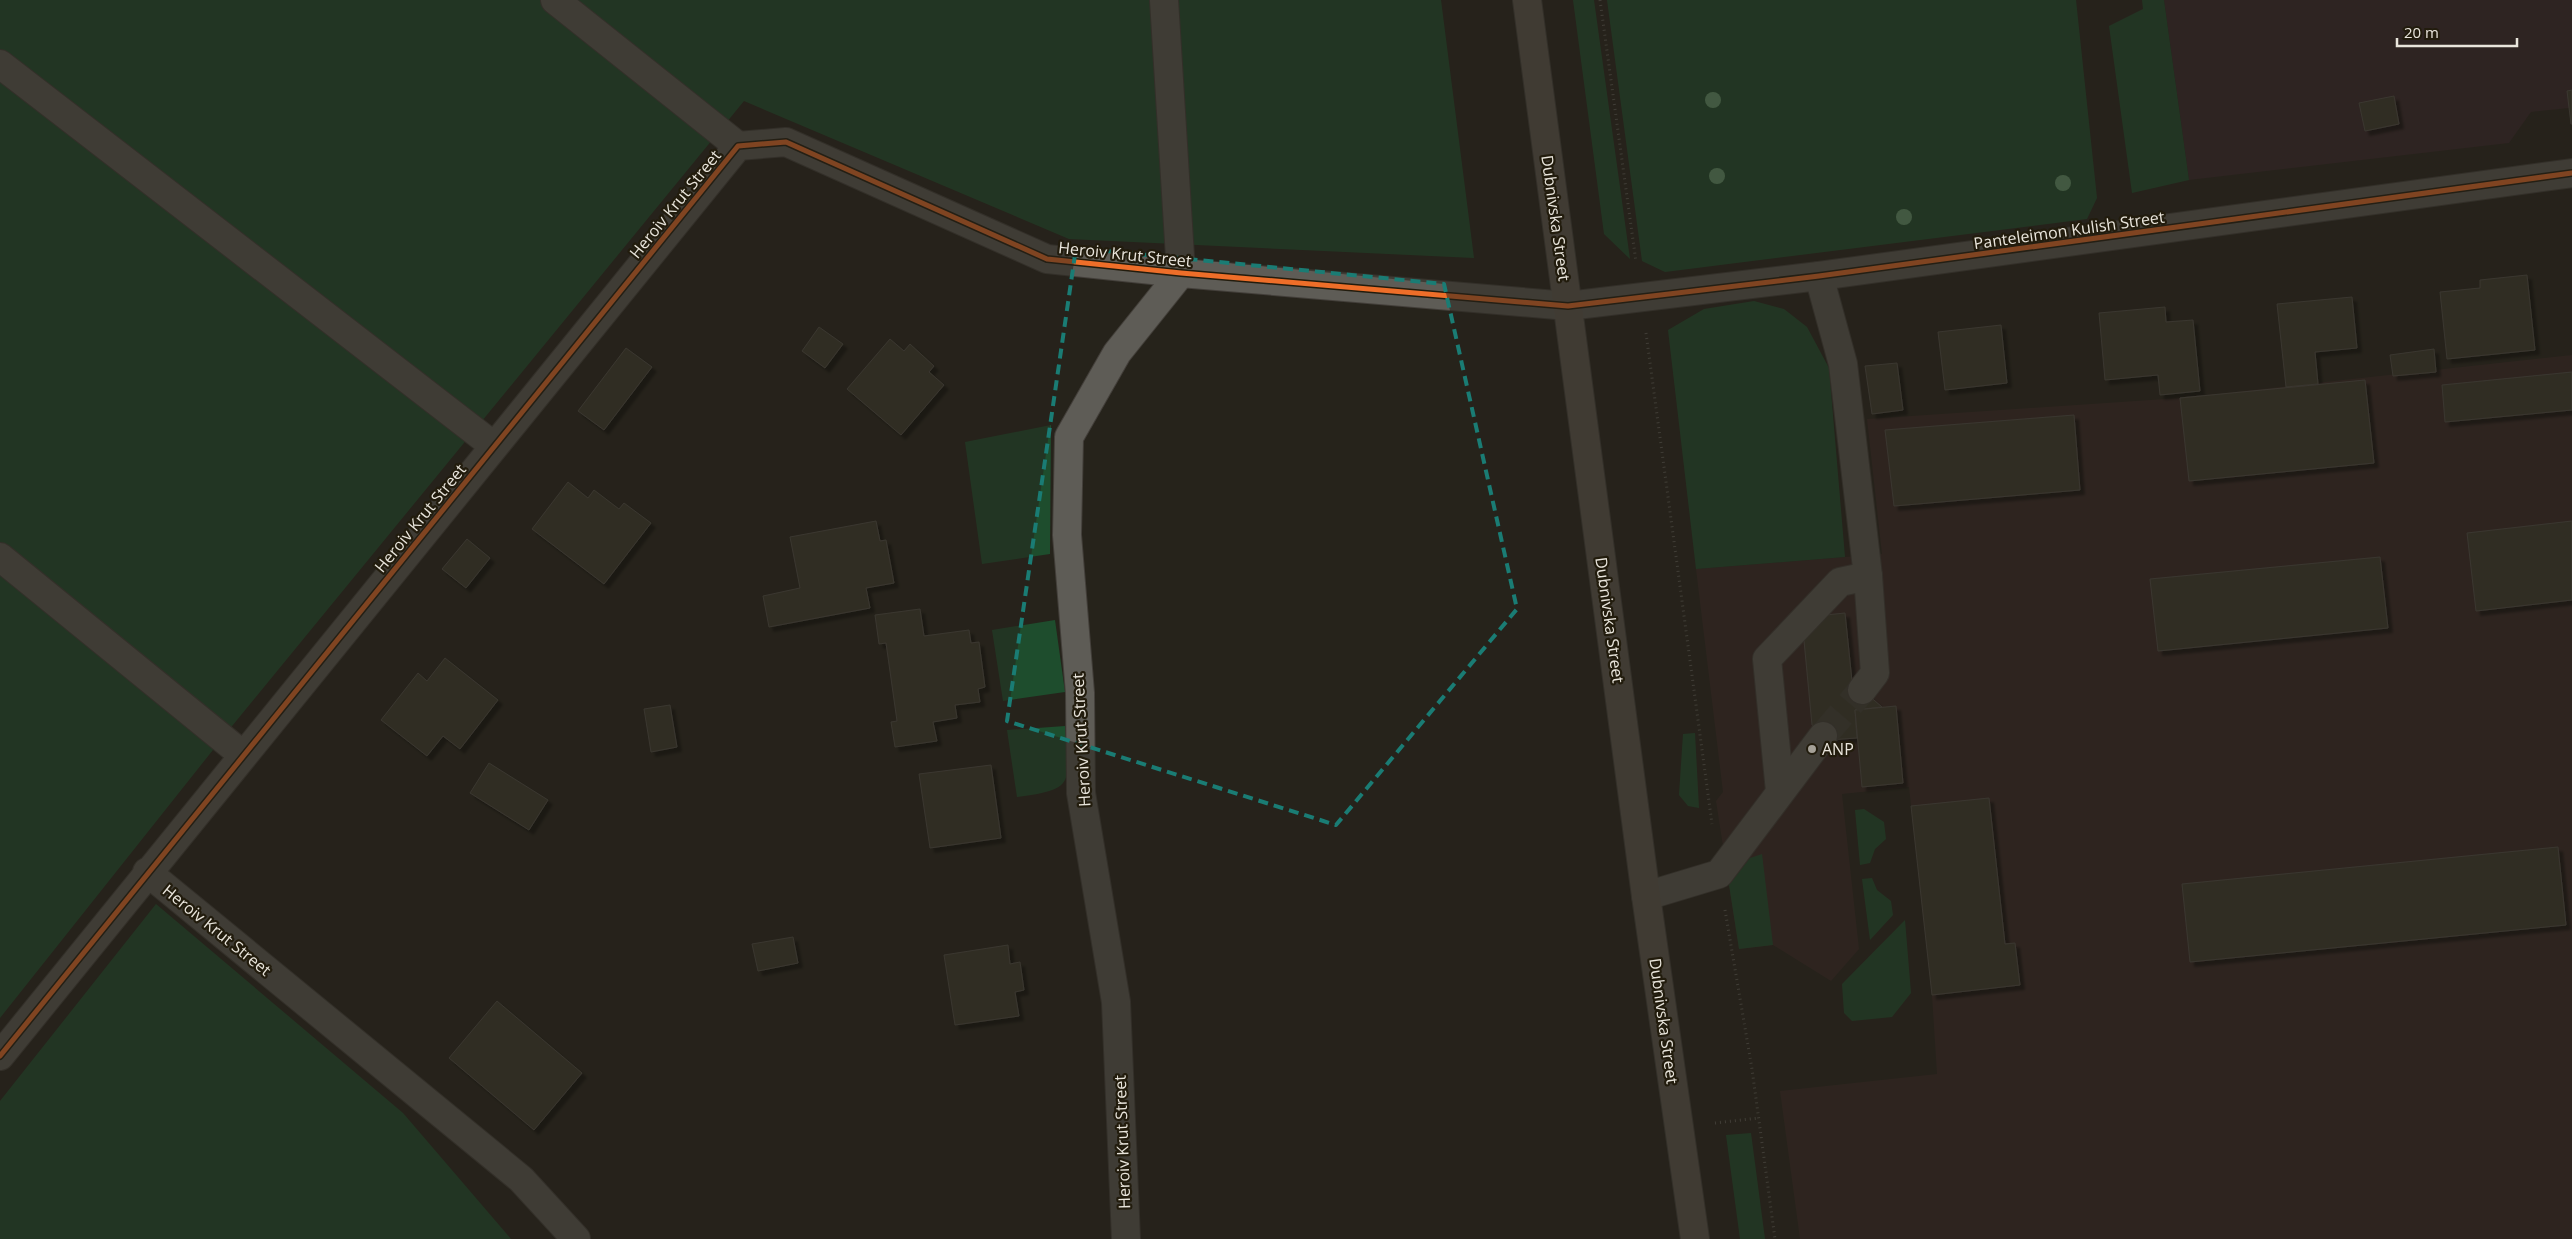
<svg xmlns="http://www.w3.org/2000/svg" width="2572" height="1239" font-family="'Open Sans',sans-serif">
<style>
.commercial{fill:#382725}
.industrial{fill:#38262a}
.green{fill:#1e4d2d}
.building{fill:#3e3a2e;stroke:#535049;filter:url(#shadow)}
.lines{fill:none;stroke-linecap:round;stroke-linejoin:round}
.minor-tunnel{stroke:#434038;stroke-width:28;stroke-dasharray:28 14;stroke-linecap:butt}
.minor-casing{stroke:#433f3a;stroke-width:30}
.major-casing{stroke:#433f3a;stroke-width:30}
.path{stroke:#615e58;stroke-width:3;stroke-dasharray:1 4;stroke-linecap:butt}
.minor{stroke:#5e5c56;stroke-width:28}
.major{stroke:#605a51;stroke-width:28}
.cycleway-casing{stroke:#221c0d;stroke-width:8}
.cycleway{stroke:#ee6e29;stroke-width:5}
.tree{fill:#659a6f}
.marked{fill:none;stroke:#1a7c74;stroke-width:4;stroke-dasharray:10 6;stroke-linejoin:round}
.poi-dot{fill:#a5a198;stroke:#221c0d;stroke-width:2}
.labels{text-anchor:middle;stroke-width:4.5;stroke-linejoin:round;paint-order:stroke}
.street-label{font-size:16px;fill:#e9e5dc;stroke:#221c0d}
.poi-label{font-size:16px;fill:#e9e5dc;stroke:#221c0d;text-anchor:start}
</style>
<defs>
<filter id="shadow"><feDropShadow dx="4.5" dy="4.5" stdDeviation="1" flood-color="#0009"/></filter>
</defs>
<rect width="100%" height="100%" fill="#26231b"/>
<polygon class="commercial" points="2572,355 2572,1239 1800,1239 1780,1091 1937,1074 1932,995 1909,787 1842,794 1859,949 1831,981 1773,945 1739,949 1716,801 1723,792 1696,569 1882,554 1867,419 2180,398"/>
<polygon class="industrial" points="2164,0 2572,0 2572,124 2569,108 2531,112 2509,143 2189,180"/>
<g class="green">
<polygon points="0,0 1441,0 1474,258 1069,239 744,101 228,731 0,1018"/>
<polygon points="1573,0 1594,0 1630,259 1604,234"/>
<polygon points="1607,0 2076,0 2097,198 2087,219 1665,272 1642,261"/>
<polygon points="2142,0 2164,0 2189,180 2132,193 2109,26 2143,9"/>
<polygon points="1754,301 1784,309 1807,327 1829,368 1845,557 1696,569 1668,330 1704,309"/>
<polygon points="1051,425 1050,554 982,564 965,442"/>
<polygon points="1055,620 1065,692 1003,701 992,630"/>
<path d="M1065,726C1068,783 1078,789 1017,797L1007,730Z"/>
<polygon points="1695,733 1699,808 1688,806 1679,795 1683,734"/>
<polygon points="1864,809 1884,822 1886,839 1875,849 1870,863 1860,865 1855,810"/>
<polygon points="1762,854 1773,945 1739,949 1729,885 1750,858"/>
<polygon points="1872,878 1877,890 1891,901 1893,915 1870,940 1862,879"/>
<polygon points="156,904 403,1113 511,1239 0,1239 0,1101"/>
<polygon points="1905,920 1911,993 1892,1017 1852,1021 1844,1013 1842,984"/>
<polygon points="1751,1133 1765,1239 1740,1239 1726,1135"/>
</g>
<g class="building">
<polygon points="2572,90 2572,124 2571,124 2567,91"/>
<polygon points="2394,96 2399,124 2365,131 2359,103"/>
<polygon points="2527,275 2535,350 2447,359 2440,292 2480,288 2480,280"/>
<polygon points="2352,297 2357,348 2315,352 2318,384 2286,387 2277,304"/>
<polygon points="2165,307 2166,322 2193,320 2200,391 2160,395 2158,375 2105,380 2099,313"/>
<polygon points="2001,325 2007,383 1945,390 1938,332"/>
<polygon points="819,327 843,344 825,368 802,351"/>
<polygon points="890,339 904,351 910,344 934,366 929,372 944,385 901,435 847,389"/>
<polygon points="626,348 652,367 604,430 578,411"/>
<polygon points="2434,349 2436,372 2393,376 2390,355"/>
<polygon points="1897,363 1903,410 1872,414 1865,366"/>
<polygon points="2572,372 2572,410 2445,422 2442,385"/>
<polygon points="2365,380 2374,463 2189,481 2180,398"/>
<polygon points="2074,415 2080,490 1894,506 1885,430"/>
<polygon points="568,482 588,498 594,490 619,509 624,503 651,523 604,584 532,529"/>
<polygon points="876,521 880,541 886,540 894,583 866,588 870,608 769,627 763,596 800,588 790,537"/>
<polygon points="2572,521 2572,600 2476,611 2467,533"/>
<polygon points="467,539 490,558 466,588 442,569"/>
<polygon points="2380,557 2388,628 2158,651 2150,579"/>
<polygon points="920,609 924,636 969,630 971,643 979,642 985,687 978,689 980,702 955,705 957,718 933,722 937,741 895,747 891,722 897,721 886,643 879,644 875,615"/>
<polygon points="1845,613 1852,681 1882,707 1855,710 1857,738 1828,740 1812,725 1803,630 1816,616"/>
<polygon points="445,658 498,700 460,749 443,736 427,756 381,720 418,673 427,681"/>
<polygon points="670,705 677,747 651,752 644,709"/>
<polygon points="1896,706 1903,783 1862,787 1855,710"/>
<polygon points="489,763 548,800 529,830 470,793"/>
<polygon points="991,765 1001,838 930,848 919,774"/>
<polygon points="1989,798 2005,944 2015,943 2020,985 1932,995 1911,806"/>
<polygon points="2558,847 2566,925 2190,962 2182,884"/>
<polygon points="793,937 798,963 758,971 752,944"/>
<polygon points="1008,945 1010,964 1020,962 1024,990 1015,992 1019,1016 955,1025 944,955"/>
<polygon points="497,1001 582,1073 534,1130 449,1058"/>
</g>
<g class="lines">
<polyline class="minor-tunnel" points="1823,736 1862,690"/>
<defs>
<g id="minor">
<polyline points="555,0 738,146"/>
<polyline points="0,64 494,446"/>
<polyline points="1819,276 1843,364 1868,576 1875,673 1862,690"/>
<polyline points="0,557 243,755"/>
<polyline points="1780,791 1767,659 1840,582 1868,576"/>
<polyline points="147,872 521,1179 576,1239"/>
<polyline points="1646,896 1719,874 1823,736"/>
<polyline points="0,1056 738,146 786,142 1047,259 1181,273 1568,306 1819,276 2572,173"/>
<polyline points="1126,1239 1116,1002 1081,793 1080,693 1067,535 1069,437 1117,353 1181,273 1164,0"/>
</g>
<polyline id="major" points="1527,0 1646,896 1695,1239"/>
</defs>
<use href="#minor" class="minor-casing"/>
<use href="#major" class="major-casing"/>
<g class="path">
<polyline points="1600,0 1636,262"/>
<polyline points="1646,333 1712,824"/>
<polyline points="1725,910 1752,1069 1775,1239"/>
<polyline points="1715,1123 1759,1118"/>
</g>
<use href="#minor" class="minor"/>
<use href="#major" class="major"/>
<defs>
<polyline id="cycleway" points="0,1056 738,146 786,142 1047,259 1181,273 1568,306 1819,276 2572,173"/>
</defs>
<use href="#cycleway" class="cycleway-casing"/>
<use href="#cycleway" class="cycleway"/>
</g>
<g class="tree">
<circle cx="1713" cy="100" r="8"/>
<circle cx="1717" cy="176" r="8"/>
<circle cx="2063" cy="183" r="8"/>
<circle cx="1904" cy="217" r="8"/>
</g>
<path d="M0 0H2572V1239H0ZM1076,248L1444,284L1517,609L1336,825L1007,721Z" fill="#26231b" fill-opacity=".55" fill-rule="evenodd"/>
<path class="marked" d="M1076,248L1444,284L1517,609L1336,825L1007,721Z"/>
<circle class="poi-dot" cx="1812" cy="749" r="5"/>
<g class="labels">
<g class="street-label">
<text transform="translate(675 204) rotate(-51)" y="6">Heroiv Krut Street</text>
<text transform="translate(1556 218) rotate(82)" y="6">Dubnivska Street</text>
<text transform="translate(2069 230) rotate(-8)" y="6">Panteleimon Kulish Street</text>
<text transform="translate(1125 254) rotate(6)" y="6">Heroiv Krut Street</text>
<text transform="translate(420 518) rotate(-51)" y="6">Heroiv Krut Street</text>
<text transform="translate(1610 620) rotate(82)" y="6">Dubnivska Street</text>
<text transform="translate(1081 740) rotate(-93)" y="6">Heroiv Krut Street</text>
<text transform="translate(217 930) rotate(39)" y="6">Heroiv Krut Street</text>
<text transform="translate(1664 1021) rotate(82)" y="6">Dubnivska Street</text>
<text transform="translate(1122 1142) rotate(-92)" y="6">Heroiv Krut Street</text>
</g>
<g class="poi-label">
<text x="1822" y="755">ANP</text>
</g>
</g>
<path d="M2397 38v8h120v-8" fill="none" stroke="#e9e5dc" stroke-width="2.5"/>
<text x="2404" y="38" font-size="15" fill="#e9e5dc" stroke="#221c0d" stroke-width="4" paint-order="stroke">20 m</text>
</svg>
